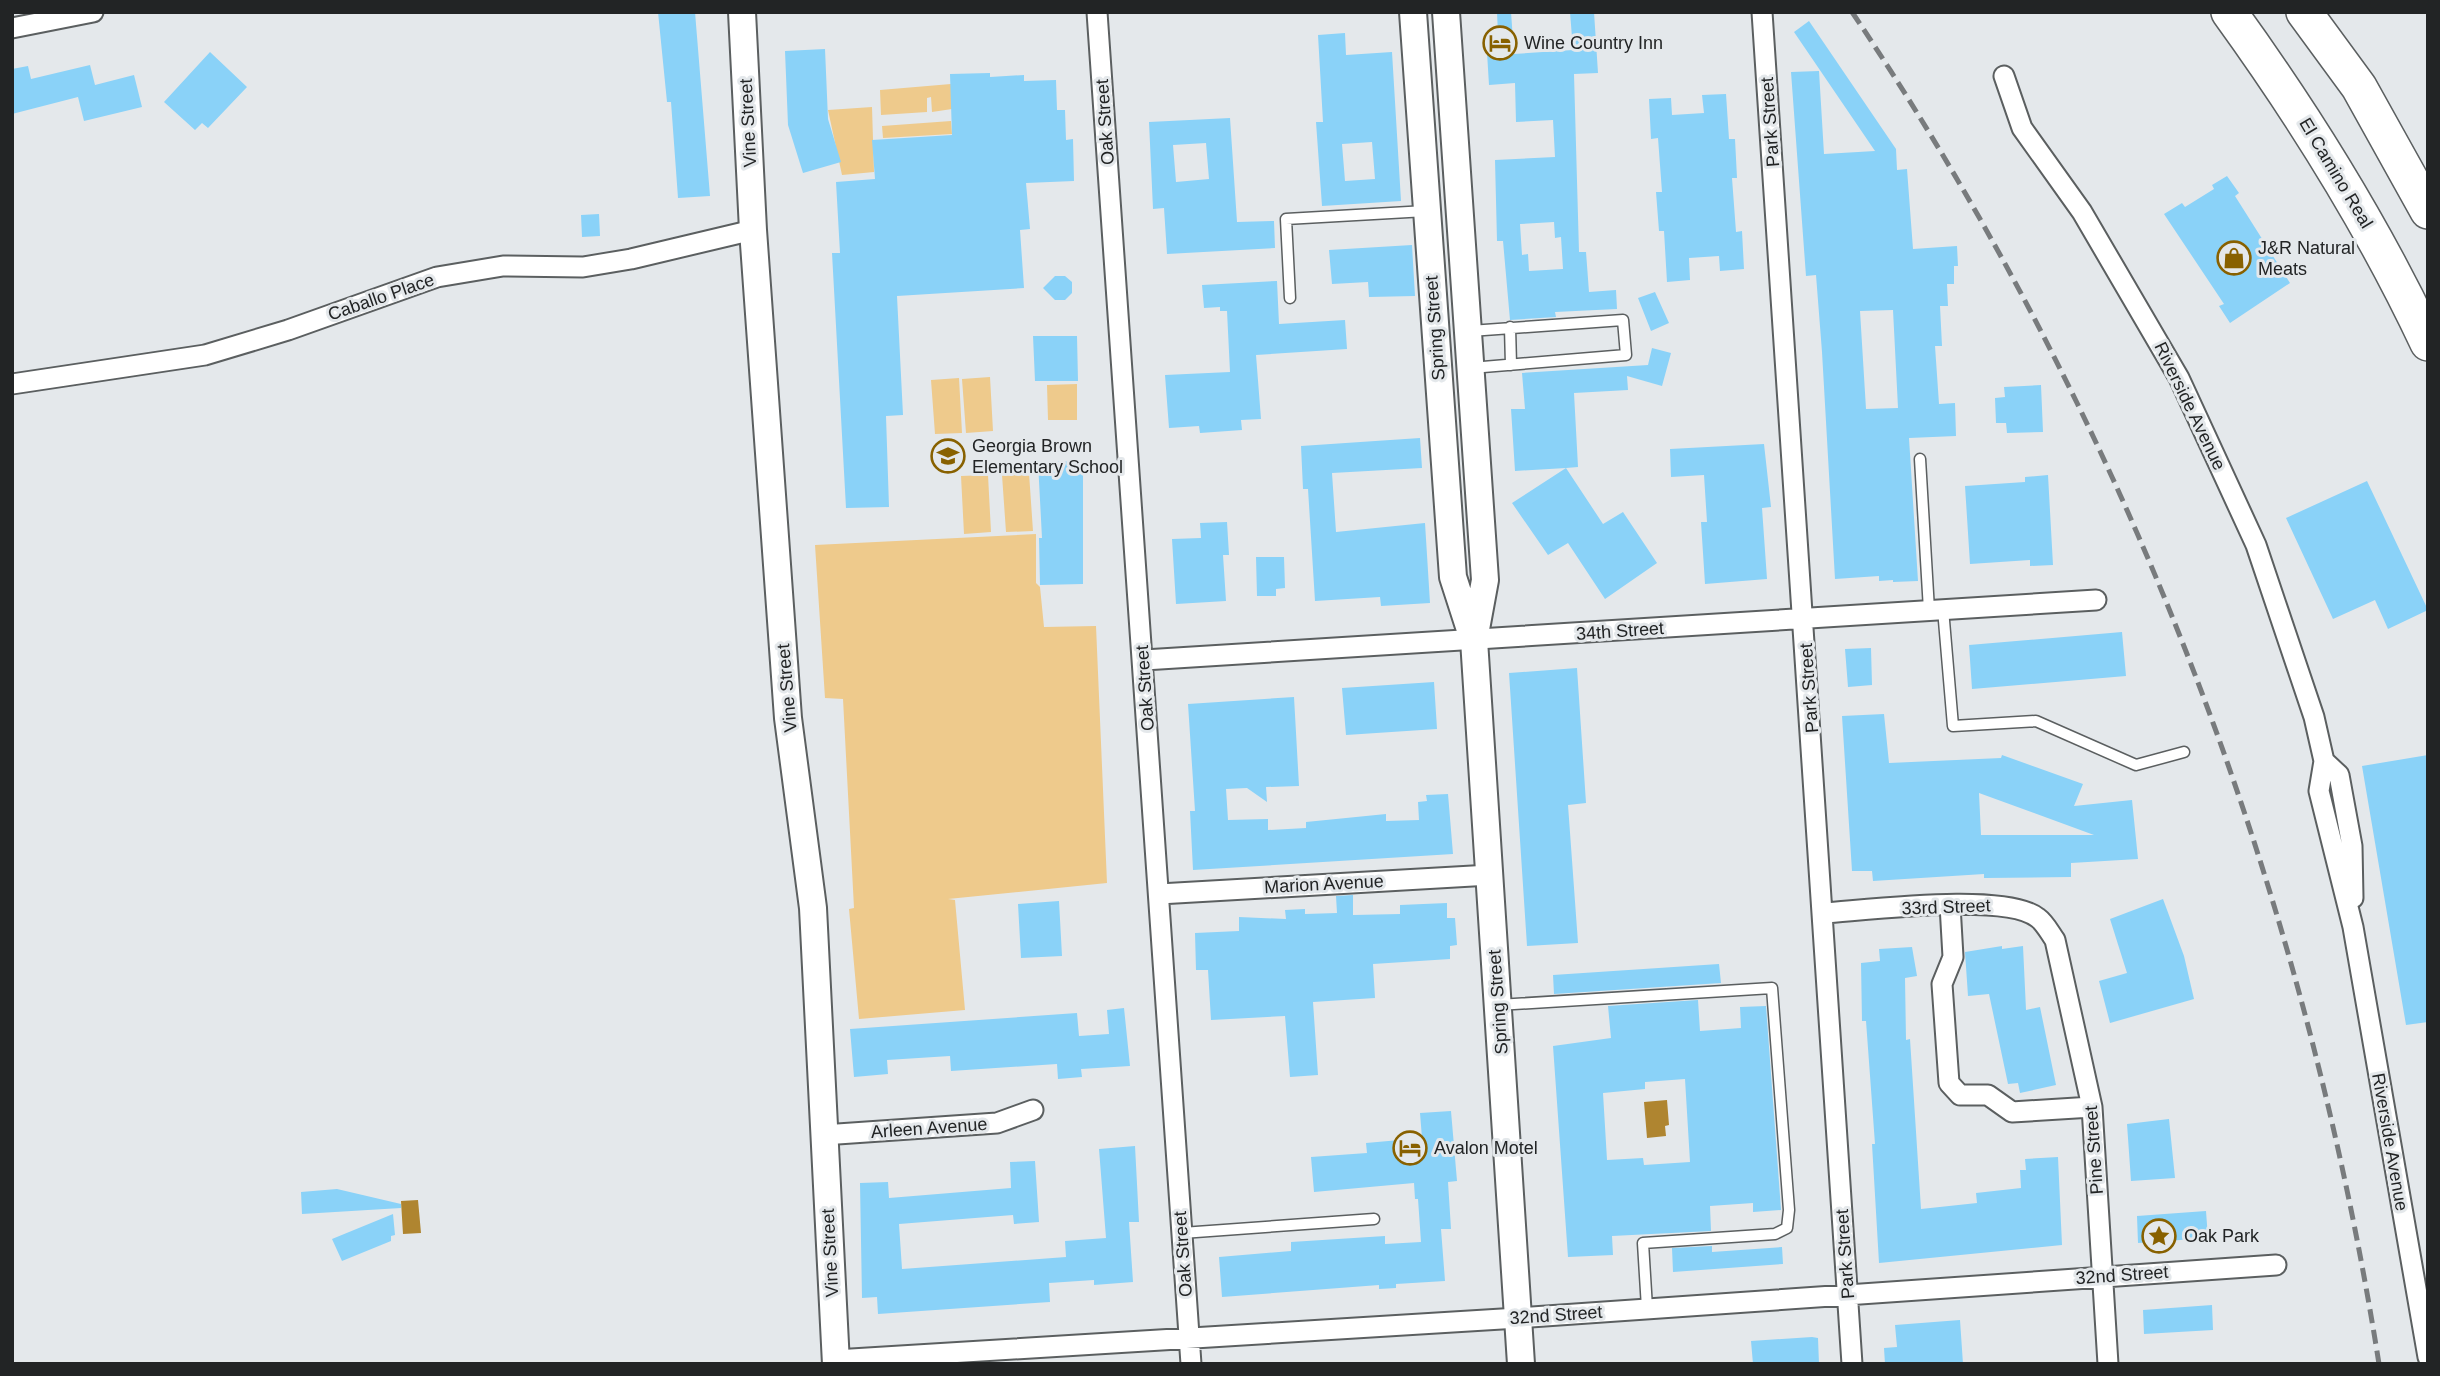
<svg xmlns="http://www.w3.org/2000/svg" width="2440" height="1376" font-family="Arial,sans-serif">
	<rect width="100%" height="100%" fill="#e4e8eb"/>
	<path fill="#eeca8c" d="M951,84l1,25 -20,3 -1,-15 -4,1v14l-46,3 -1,-25z
		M872,107l2,65 -32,3 -14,-65z
		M951,121l1,13 -69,4 -1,-12z
		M990,377l3,54 -27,2 -4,-54z
		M959,378l3,55 -27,1 -4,-54z
		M1077,384v36h-29l-1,-35z
		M1029,473l4,58 -27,1 -4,-57z
		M988,475l3,57 -27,2 -3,-58z
		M1036,534v49l4,4 4,40 52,-1 11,257 -159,16 7,1 10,110 -106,9 -10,-110 5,-1 -11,-209 -18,-1 -10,-153z"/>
	<path fill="#af8530" d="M1667,1100l2,25 -4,1 1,10 -19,2 -3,-36z
		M418,1200l3,33 -18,1 -2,-33z"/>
	<path fill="#8ad2f8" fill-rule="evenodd" d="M658,12h37l15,184 -32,2 -7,-96h-4z
		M1497,12h14l3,42 59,-4 -3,-38h24l4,61 -24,1 5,178h7l3,40 27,-2 1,19 -62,3 1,5 -46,3 -7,-79h-6l-2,-81 60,-3 -2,-37 -37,2 -1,-39 -26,2 -3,-49 12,-1zM1554,222l1,16 6,-1 2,32 -34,2 -1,-17 -6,1 -2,-31z
		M1809,21l87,128 1,21 10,-1 6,80 44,-3 1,20h-4v18h-7l1,22h-8l2,40h-7l4,58 16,-1 1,33 -47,2 9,143 -25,1v-2l-14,1v-5l-44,3 -13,-227 -6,-77 -10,1 -15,-204 28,-1 5,83 51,-3 -81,-119zM1893,310l5,98 -32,1 -6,-98z
		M1345,33l1,22 46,-3 9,149 -79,5 -6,-84h7l-5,-87zM1372,142l3,37 -30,2 -3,-37z
		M825,49l3,70 13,43 -38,11 -15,-48 -3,-74z
		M210,52l37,35 -39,41 -6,-5 -7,7 -31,-28z
		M90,65l5,20 39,-10 8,32 -58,14 -6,-24 -66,17v-45l16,-3 3,13z
		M990,73v4l34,-2v6l32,-1 1,30h8l1,30 7,-1 1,42 -48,2 4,46 -10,1 4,58 -127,8 6,119 -17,1 3,91 -43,1 -14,-255h8l-4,-71 39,-3 -3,-39 80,-5 -2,-61z
		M1726,94l3,45h6l2,39h-5l4,54 6,-1 2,38 -24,2 -1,-15 -30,2 1,22 -23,2 -3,-51h-5l-3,-39h6l-4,-54 -7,1 -2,-40 22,-1 1,17 32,-2 -2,-18z
		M1230,118l7,104 37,-1 1,27 -108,6 -3,-46 -11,1 -4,-87zM1206,143l3,36 -33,3 -3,-37z
		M2227,176l12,17 -4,3 55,87 -60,40 -11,-17 5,-2 -60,-90 18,-11 3,4 29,-18 -2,-4z
		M599,214l1,22 -18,1 -1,-22z
		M1412,245l3,51 -46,1 -1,-15 -36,2 -3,-34z
		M1055,276h10l7,6v11l-7,7h-10l-12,-12z
		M1277,281l2,43 66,-4 2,29 -91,6 5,64 -20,1 1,10 -42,3 -1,-7 -30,2 -4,-53 65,-3 -3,-61h-7v-4l-16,1 -2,-23z
		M1655,292l14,31 -18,8 -13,-33z
		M1033,336h44l1,45h-43z
		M1652,348l19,5 -9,33 -35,-10 1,14 -54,3 4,74 -12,1 37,56 20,-12 34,51 -52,36 -37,-56 -20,12 -36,-52 54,-35 -51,3 -4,-62h14l-3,-36 126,-8z
		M2041,385l2,47 -36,1 -1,-10h-10l-1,-25 10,-1 -1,-10z
		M1420,438l2,30 -90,5 4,59 89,-9 5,80 -49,3 -1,-9 -65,4 -7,-112h-5l-2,-43z
		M1764,444l7,63 -9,1 5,71 -62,5 -4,-62h6l-3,-47 -33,2 -1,-28z
		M1083,461v123l-43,1 -1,-47h3l-4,-76z
		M2048,475l5,90 -23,1v-6l-60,4 -5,-78 60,-4v-5z
		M2367,481l61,129 -40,19 -13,-29 -42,19 -47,-101z
		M1227,522l2,33h-6l3,46 -50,3 -4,-65 29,-1 -1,-15z
		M1256,557h28l1,31 -9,1v7h-19z
		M2122,632l4,44 -154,13 -3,-44z
		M1871,648l1,37 -24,2 -3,-38z
		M1577,668l9,135 -18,2 10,138 -51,3 -18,-273z
		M1434,682l3,47 -91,6 -4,-47z
		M1294,697l5,89 -33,1 1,15 -20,-14 -21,1 2,31 40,-1v11l38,-2v-6l80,-8v7l33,-1 -1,-18 9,-1 -1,-6 22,-1 5,60 -260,16 -3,-59h5l-7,-107z
		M1884,714l5,49 112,-5 1,-3 81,29 -9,22 58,-6 6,59 -67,4v14l-87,1v-4l-111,7 -1,-10h-20l-10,-155zM1979,793l115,42h-113z
		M2428,755v267l-22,3 -44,-259z
		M1353,895v20l47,-1v-9l47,-2v15h8l2,27 -7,1v13l-77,5 2,34 -62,4 5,73 -28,2 -5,-61 -74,4 -3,-50h-12l-1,-37 44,-2v-14l47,2 -1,-9 20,-1v5l32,-1 -1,-17z
		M2163,899l21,57 10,43 -84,24 -11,-42 28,-8 -17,-54z
		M1059,901l3,55 -41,2 -3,-54z
		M2002,946v3l21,-3 3,64 14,-3 16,78 -36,8 -2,-10 -10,1 -19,-90 -21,2 -3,-44z
		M1912,947l5,29 -12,2 1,62 4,-1 11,170 56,-6 -1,-10 45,-5 -1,-18h6l-1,-11 33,-2 4,88 -183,18 -7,-119h3l-9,-123h-4l-1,-58 19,-2 -1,-12z
		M1719,964l2,19 -167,11 -1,-19z
		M1698,1000l2,31 41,-3 -1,-21 26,-1 15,204 -28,2v-9l-43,3 1,25 -99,5 1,19 -45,2 -15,-211 58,-8 -3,-32zM1685,1079l5,83 -46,3 -1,-7 -36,2 -4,-67 42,-4v-7z
		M1124,1008l6,58 -49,3 1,8 -24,2 -1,-15 -106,7 -1,-15 -63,4 1,14 -34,3 -4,-48 227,-16 2,23 30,-2 -2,-24z
		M1451,1111l6,70 -9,1 3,47h-10l4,52 -49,3v4l-17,1v-4l-157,12 -3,-40 72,-6v-9l94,-6v8l36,-2 -3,-43h-3l-1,-16 -100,9 -3,-35 56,-4 -1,-10 56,-5 -2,-25z
		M2169,1119l6,59 -44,3 -4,-57z
		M1135,1146l4,76h-10l4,60 -39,3v-5l-45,3 1,19 -172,12 -1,-17 -15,1 -2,-115 28,-1 1,16 122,-10 -1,-26 25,-1 4,61 -25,2 -1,-9 -114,9 3,45 164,-12 -1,-16 41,-3 -7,-89z
		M337,1189l64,15v4l-99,6 -1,-22z
		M2206,1211l2,27 -70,5 -1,-27z
		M393,1214l2,21 -4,1v5l-49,20 -10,-22z
		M1712,1246v6l70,-5 1,17 -110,8 -1,-24z
		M2212,1305l1,25 -69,4 -1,-24z
		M1960,1320l3,44h-78l-1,-16 13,-1 -2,-22z
		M1812,1337l6,1 1,26h-66l-2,-23z"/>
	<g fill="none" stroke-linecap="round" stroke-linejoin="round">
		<defs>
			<path id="lane" d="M1290,298l-4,-79 140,-8
				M1510,327l1,38
				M1470,331l153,-11 3,35 -155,13
				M1920,459l9,151
				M1943,609l10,117 83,-5 100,44 48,-13
				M1498,1005l274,-17 17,222 -2,18 -12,6 -132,9 4,65
				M1182,1233l192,-14"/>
			<path id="street" d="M1097,12l94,1352
				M1762,12l90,1352
				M12,28l81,-16
				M2004,76l18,52 60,84 97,166 77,167 58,172 10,44 -5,30 34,136 75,430
				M12,384l193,-29 83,-25 149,-53 66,-11 80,1 48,-8 122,-29
				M1144,660l952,-60
				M2324,761l15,14 13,71 1,52
				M1159,894l331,-19
				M1950,905l3,52 -11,27 7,99 11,12h28l24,17 80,-5
				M1824,913c44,-3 183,-21 214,5 7,5 12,15 17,22l37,167 16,257
				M823,1135l174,-12 36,-13
				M835,1360l683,-42 758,-53"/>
			<path id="secondary" d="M742,12l11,218 35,488 25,190 23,456
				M1413,12l40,565 20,62
				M1446,12l39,568 -11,60 47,724"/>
			<path id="highway" d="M2229,12c76,105 144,214 199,331
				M2304,12l55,75 69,124"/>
		</defs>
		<use href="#lane" stroke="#5b5f60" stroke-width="13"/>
		<use href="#street" stroke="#5b5f60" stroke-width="23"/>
		<use href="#secondary" stroke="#5b5f60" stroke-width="30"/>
		<use href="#highway" stroke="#5b5f60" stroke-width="38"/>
		<use href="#lane" stroke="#fff" stroke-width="10"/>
		<use href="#street" stroke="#fff" stroke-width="19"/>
		<use href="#secondary" stroke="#fff" stroke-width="26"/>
		<use href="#highway" stroke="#fff" stroke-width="35"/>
		<path stroke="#787b7d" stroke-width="5" stroke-dasharray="14 7" stroke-linecap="butt" d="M1852,12c272,405 451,870 527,1352"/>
	</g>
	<defs>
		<symbol id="hotel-ring" viewBox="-11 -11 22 22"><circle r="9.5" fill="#e4e8eb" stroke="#886100" stroke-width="1.5"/><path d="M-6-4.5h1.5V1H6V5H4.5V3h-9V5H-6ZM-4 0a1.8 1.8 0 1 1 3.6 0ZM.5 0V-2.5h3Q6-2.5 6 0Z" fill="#886100"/></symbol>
		<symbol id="shop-ring" viewBox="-11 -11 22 22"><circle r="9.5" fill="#e4e8eb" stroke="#886100" stroke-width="1.5"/><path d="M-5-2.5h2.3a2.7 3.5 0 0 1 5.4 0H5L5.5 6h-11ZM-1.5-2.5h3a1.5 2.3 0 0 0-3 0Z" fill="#886100"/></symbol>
		<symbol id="school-ring" viewBox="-11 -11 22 22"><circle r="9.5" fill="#e4e8eb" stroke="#886100" stroke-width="1.5"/><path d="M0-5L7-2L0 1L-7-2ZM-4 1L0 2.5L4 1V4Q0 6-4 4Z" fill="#886100"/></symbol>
		<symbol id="sight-ring" viewBox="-11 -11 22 22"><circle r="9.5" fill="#e4e8eb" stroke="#886100" stroke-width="1.5"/><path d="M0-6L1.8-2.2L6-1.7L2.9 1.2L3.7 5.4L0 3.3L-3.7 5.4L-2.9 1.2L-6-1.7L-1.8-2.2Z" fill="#886100"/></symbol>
	</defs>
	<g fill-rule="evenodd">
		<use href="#hotel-ring" x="1481" y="24" width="38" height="38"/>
		<use href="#shop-ring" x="2215" y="239" width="38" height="38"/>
		<use href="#school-ring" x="929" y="437" width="38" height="38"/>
		<use href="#hotel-ring" x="1391" y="1129" width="38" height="38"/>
		<use href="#sight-ring" x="2140" y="1217" width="38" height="38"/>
	</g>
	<g text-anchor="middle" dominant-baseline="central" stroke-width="6" stroke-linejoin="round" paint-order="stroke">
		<g font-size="18" fill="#222425" stroke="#e4e8eb" text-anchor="start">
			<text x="1524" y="43">Wine Country Inn</text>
			<text x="2258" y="248">J&amp;R Natural<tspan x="2258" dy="21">Meats</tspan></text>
			<text x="972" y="446">Georgia Brown<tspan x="972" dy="21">Elementary School</tspan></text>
			<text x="1434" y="1148">Avalon Motel</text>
			<text x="2184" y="1236">Oak Park</text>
		</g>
		<g font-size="18" fill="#222425" stroke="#e4e8eb">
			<text transform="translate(1105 122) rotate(-94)">Oak Street</text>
			<text transform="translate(1770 122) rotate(-94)">Park Street</text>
			<text transform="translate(748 123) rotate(-93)">Vine Street</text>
			<text transform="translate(2336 173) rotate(59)">El Camino Real</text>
			<text transform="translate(381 297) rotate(-19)">Caballo Place</text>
			<text transform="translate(1435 328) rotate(-94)">Spring Street</text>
			<text transform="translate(2190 406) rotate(64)">Riverside Avenue</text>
			<text transform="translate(1620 631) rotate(-4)">34th Street</text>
			<text transform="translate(787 688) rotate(-95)">Vine Street</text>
			<text transform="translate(1145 688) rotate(-94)">Oak Street</text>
			<text transform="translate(1809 688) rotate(-94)">Park Street</text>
			<text transform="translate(1324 884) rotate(-3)">Marion Avenue</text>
			<text transform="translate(1946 907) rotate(-2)">33rd Street</text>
			<text transform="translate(1498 1002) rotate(-94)">Spring Street</text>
			<text transform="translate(929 1128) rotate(-4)">Arleen Avenue</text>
			<text transform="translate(2390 1142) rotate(80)">Riverside Avenue</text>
			<text transform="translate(2094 1150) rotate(-94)">Pine Street</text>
			<text transform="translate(830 1253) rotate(-93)">Vine Street</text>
			<text transform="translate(1183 1254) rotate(-94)">Oak Street</text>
			<text transform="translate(1845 1254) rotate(-94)">Park Street</text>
			<text transform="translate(2122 1275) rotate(-4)">32nd Street</text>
			<text transform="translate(1556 1315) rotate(-4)">32nd Street</text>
		</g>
	</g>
	<rect width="2440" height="1376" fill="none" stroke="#222425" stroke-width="28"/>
</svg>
